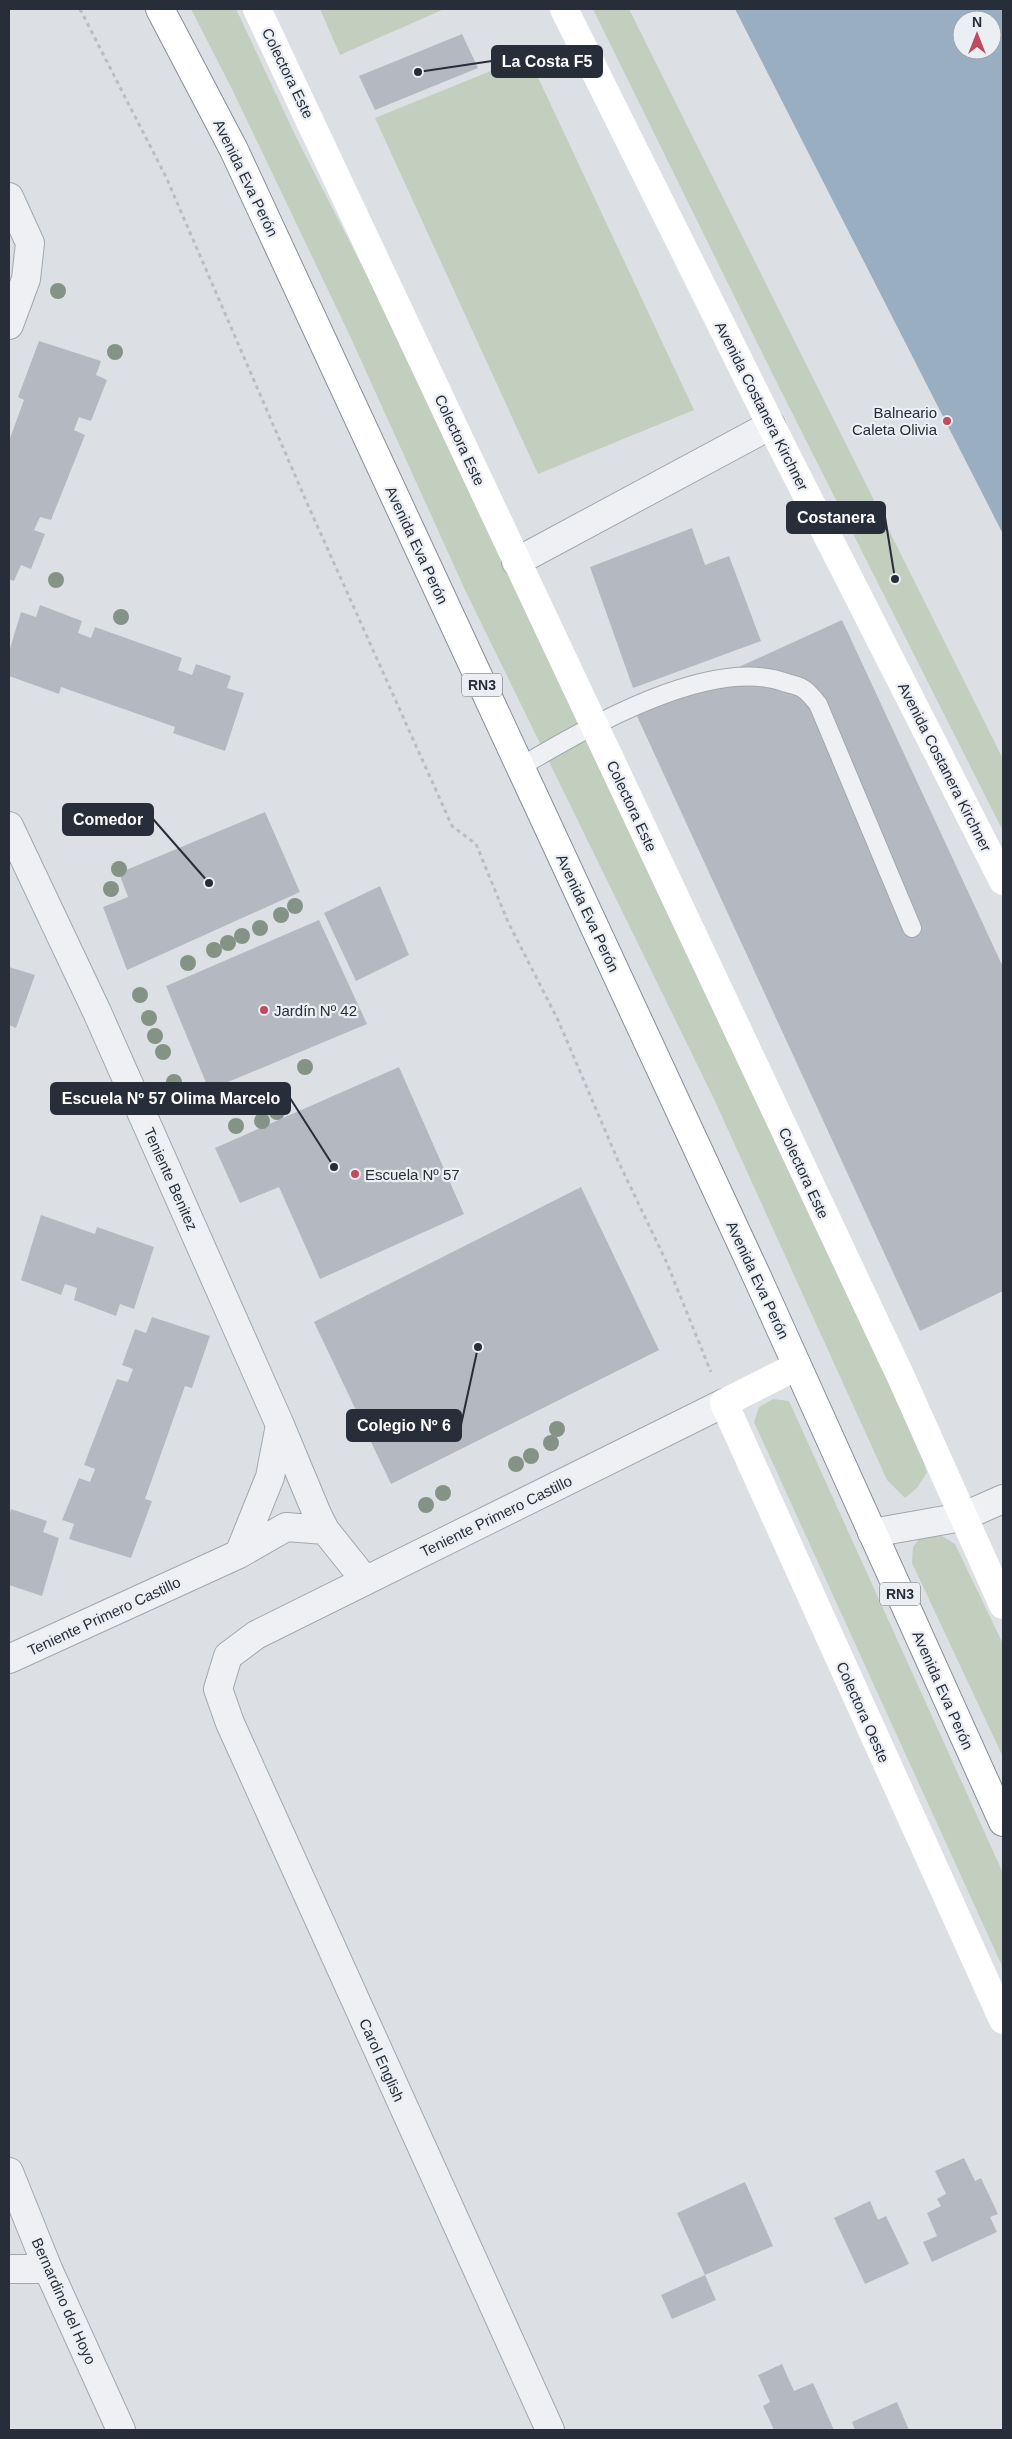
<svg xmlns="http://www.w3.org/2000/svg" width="1012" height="2439" font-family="Arial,sans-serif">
	<rect width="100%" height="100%" fill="#dce0e5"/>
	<path fill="#c2cebe" d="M191,9h45l61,130 83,162 538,1144 9,27 -10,16 -12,10 -18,-18 -173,-381 -249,-509 -115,-254 -118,-247z
		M320,9h124l-104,46z
		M593,9h36l374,750v72l-229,-454z
		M528,56l166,354 -156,64 -163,-356z
		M773,1399l16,2 214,472v95l-249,-546 5,-15z
		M935,1532l20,12 48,100v113l-91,-194 1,-16 9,-12z"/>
	<path fill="#9aaec2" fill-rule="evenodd" d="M735,9h268v525zM962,20h30v30h-30z"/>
	<path fill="#b4b9c1" d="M462,34l16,34 -103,42 -16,-34z
		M39,341l62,20 -5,14 11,5 -16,41 -12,-4 -5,13 11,5 -34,85 -11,-3 -6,13 11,4 -14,35 -10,-4 -7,16 -5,-2v-138l15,-41 -6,-3z
		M692,528l13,37 24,-9 32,85 -128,47 -43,-121z
		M40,605l42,16 -4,12 13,5 4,-11 87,31 -4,12 14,5 4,-11 35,12 -4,12 17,5 -19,58 -52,-18 2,-6 -114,-40 -2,7 -50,-18v-24l12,-40 15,5z
		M842,620l161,347v324l-83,40 -284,-617z
		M265,812l35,80 -173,78 -24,-63 25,-10 -9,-24z
		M380,886l29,69 -53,26 -32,-68z
		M319,920l48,104 -158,66 -43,-104z
		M9,967l26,8 -19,53 -7,-3z
		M399,1067l65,147 -144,65 -41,-92 -39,16 -25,-55z
		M581,1187l78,163 -268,134 -77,-162z
		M41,1215l54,19 2,-7 57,20 -20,62 -14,-5 -4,12 -42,-16 3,-12 -12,-4 -4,11 -40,-15z
		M152,1317l58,19 -18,52 -7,-2 -40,113 7,2 -21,57 -62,-19 5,-15 -12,-4 17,-42 11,4 5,-13 -11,-4 33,-86 11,3 5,-13 -11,-4 13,-36 11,4z
		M11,1509l36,12 -4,11 16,6 -17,58 -33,-11v-69z
		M964,2158l11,23 6,-3 17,36 -8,3 7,15 -65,30 -9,-20 14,-6 -10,-23 14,-7 -4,-7 9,-5 -11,-23z
		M745,2182l28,64 -68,29 -28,-62z
		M870,2201l8,19 8,-4 23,48 -44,20 -31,-66z
		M705,2275l11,25 -44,19 -11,-24z
		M782,2364l12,27 19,-8 21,47h-60l-11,-24 7,-4 -12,-27z
		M897,2402l12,28h-54l-3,-8z"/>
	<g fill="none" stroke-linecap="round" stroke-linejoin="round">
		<defs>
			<path id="lane" d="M520,767c65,-38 191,-113 267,-84 6,2 13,3 18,7 5,4 9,9 13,14l94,224"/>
			<path id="street" d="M9,197l21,46 -4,36 -17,46
				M516,562l255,-137
				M9,826l88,186 183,413 37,89 8,16 40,50
				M872,1533l90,-16 41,-18
				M239,1554l47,-27 39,3
				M9,1659l230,-105 31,-77 10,-52
				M9,2172l39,97 73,161
				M9,2269h39
				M550,2430l-320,-707 -12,-34 10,-33 28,-21 468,-232"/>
			<path id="highway" d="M160,9l74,141 524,1129 245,543"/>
		</defs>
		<use href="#lane" stroke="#a2a7ae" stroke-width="20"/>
		<use href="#street" stroke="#a2a7ae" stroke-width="30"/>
		<use href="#highway" stroke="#858e9a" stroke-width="30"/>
		<path stroke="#babec3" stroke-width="3" stroke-dasharray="4 4" stroke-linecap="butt" d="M80,9l86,168 141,326 145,323 24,18 32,78 50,98 61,143 47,98 45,111"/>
		<use href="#lane" stroke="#eef0f4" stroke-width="18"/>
		<use href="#street" stroke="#eef0f4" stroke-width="28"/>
		<path stroke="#fff" stroke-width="28" d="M257,9l644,1368 102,228
			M564,9l207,416 232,456
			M797,1366l-73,37 279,617"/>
		<use href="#highway" stroke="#fff" stroke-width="28"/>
	</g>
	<g fill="#849385">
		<circle cx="58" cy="291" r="8"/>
		<circle cx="115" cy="352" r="8"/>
		<circle cx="56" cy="580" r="8"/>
		<circle cx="121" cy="617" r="8"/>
		<circle cx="119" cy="869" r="8"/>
		<circle cx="111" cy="889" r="8"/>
		<circle cx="295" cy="906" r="8"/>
		<circle cx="281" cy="915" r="8"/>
		<circle cx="260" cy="928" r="8"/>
		<circle cx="242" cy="936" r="8"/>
		<circle cx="228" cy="943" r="8"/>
		<circle cx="214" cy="950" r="8"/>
		<circle cx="188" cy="963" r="8"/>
		<circle cx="140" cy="995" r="8"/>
		<circle cx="149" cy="1018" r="8"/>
		<circle cx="155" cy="1036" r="8"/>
		<circle cx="163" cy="1052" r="8"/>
		<circle cx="305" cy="1067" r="8"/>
		<circle cx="174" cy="1082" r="8"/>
		<circle cx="277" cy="1112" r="8"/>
		<circle cx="262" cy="1121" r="8"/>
		<circle cx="236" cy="1126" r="8"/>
		<circle cx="557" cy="1429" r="8"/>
		<circle cx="551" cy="1443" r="8"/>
		<circle cx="531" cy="1456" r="8"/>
		<circle cx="516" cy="1464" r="8"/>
		<circle cx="443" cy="1493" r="8"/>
		<circle cx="426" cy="1505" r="8"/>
	</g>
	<g fill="#c04b60" stroke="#ebeef3" stroke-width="2">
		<circle cx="947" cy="421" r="5"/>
		<circle cx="264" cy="1010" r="5"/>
		<circle cx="355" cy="1174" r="5"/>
	</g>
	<g text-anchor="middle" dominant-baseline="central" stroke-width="4.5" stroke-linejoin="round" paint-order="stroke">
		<g fill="#ebeef3" stroke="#626871" stroke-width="1">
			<rect x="462" y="673.5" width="40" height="23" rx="4"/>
			<rect x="880" y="1582.5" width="40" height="23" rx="4"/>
		</g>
		<g font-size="14" font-weight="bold" fill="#272e39">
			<text x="482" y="685">RN3</text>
			<text x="900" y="1594">RN3</text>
		</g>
		<g font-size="15" fill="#272e39" stroke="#ebeef3">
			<text transform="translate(288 73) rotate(64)">Colectora Este</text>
			<text transform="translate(246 178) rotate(64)">Avenida Eva Perón</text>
			<text transform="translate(762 406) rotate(63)">Avenida Costanera Kirchner</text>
			<text transform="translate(460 440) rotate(65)">Colectora Este</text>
			<text transform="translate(417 545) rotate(65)">Avenida Eva Perón</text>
			<text transform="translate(945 767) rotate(63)">Avenida Costanera Kirchner</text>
			<text transform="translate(632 806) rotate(65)">Colectora Este</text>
			<text transform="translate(588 913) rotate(65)">Avenida Eva Perón</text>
			<text transform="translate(804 1173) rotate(65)">Colectora Este</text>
			<text transform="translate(171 1179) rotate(66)">Teniente Benitez</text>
			<text transform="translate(758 1280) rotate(65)">Avenida Eva Perón</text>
			<text transform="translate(496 1516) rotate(-26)">Teniente Primero Castillo</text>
			<text transform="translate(104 1616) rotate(-25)">Teniente Primero Castillo</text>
			<text transform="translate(943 1690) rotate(66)">Avenida Eva Perón</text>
			<text transform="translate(863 1712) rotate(66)">Colectora Oeste</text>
			<text transform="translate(382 2060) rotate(66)">Carol English</text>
			<text transform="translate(64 2301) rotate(66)">Bernardino del Hoyo</text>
		</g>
		<g font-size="15" fill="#272e39" stroke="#ebeef3" text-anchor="start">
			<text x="937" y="412" text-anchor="end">Balneario<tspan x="937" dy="17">Caleta Olivia</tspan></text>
			<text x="274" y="1010">Jardín Nº 42</text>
			<text x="365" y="1174">Escuela Nº 57</text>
		</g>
	</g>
	<path fill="none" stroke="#272e39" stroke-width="2" d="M418 72L492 61M895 579L885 517M209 883L153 819M334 1167L290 1098M478 1347L461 1425"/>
	<g fill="#272e39" stroke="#ebeef3" stroke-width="2">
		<circle cx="418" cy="72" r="5"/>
		<circle cx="895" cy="579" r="5"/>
		<circle cx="209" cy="883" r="5"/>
		<circle cx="334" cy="1167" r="5"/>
		<circle cx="478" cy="1347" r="5"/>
	</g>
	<g fill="#272e39" stroke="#272e39" stroke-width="2">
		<rect x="492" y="46" width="110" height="31" rx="5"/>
		<rect x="787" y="502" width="98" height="31" rx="5"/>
		<rect x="63" y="804" width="90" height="31" rx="5"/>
		<rect x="51" y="1083" width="239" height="31" rx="5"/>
		<rect x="347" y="1410" width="114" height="31" rx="5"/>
	</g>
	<g font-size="16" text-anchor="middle" font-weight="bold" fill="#fff">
		<text x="547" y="67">La Costa F5</text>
		<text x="836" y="523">Costanera</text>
		<text x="108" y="825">Comedor</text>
		<text x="171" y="1104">Escuela Nº 57 Olima Marcelo</text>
		<text x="404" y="1431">Colegio Nº 6</text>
	</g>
	<rect width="1012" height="2439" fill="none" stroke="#272e39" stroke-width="20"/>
	<g transform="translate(977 35)"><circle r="24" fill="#ebeef3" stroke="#9da1a9"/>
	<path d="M0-4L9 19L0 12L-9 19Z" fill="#c04b60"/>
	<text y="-8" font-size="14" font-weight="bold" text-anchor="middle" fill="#272e39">N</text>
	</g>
</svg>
